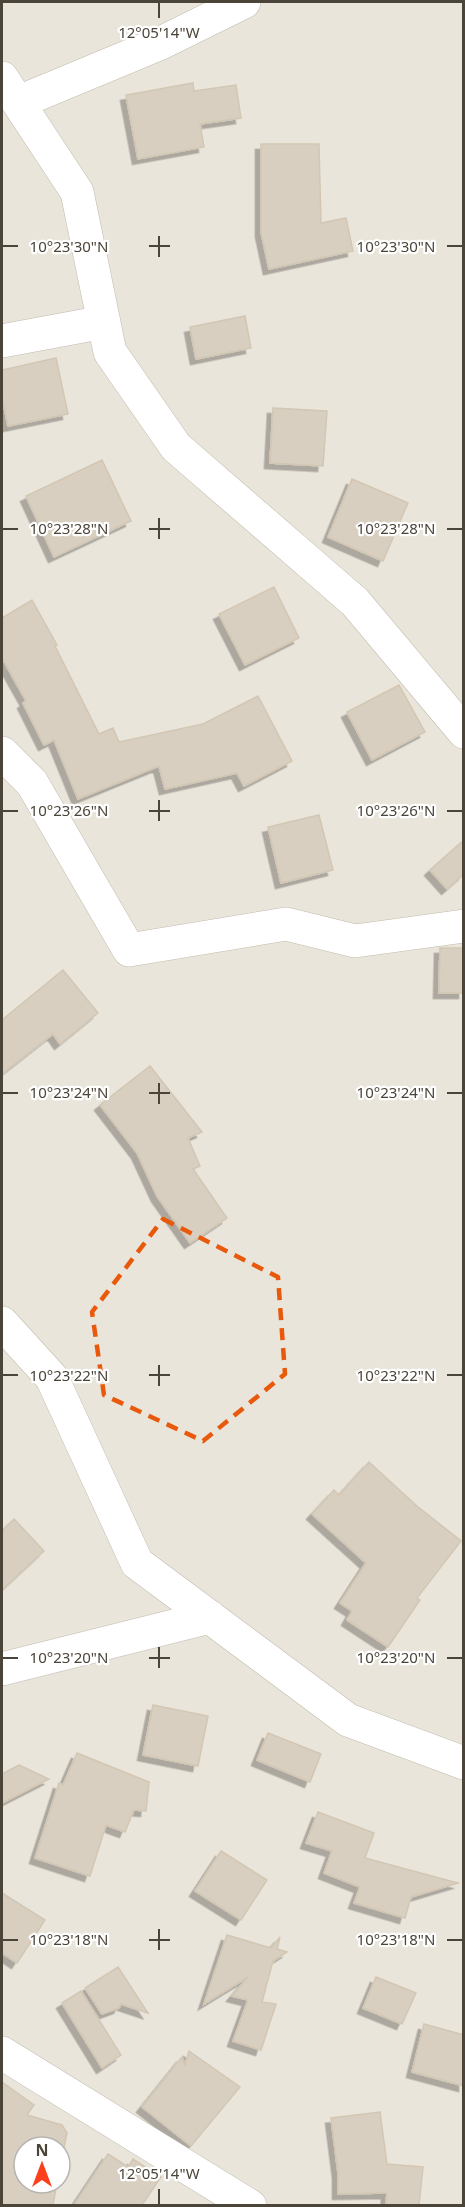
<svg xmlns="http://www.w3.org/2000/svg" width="465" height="2207" font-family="'Noto Sans',sans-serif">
	<defs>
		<filter id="shadow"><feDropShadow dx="-5.5" dy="5.5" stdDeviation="0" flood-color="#0004"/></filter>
	</defs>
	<rect width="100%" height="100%" fill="#f6f3ec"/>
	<path fill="#eae5da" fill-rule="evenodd" d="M2,2h461v2203l-461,1zM24,2147h36v36h-36z"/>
	<path fill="#d8cfc1" stroke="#d3c7b4" stroke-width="1.5" filter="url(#shadow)" d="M193,83l1,8 42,-6 5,33 -41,6 4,23 -66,12 -12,-64z
		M261,144h58l2,79 25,-5 7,33 -84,18 -8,-37z
		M245,316l6,32 -55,11 -6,-32z
		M56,358l12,56 -60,12 -6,-29v-27z
		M273,408l54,3 -4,55 -53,-3z
		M102,460l29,61 -77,36 -28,-61z
		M352,479l56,24 -25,58 -55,-24z
		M274,587l25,51 -54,27 -26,-51z
		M32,600l25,45 -2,1 44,88 14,-6 6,14 84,-18 55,-28 34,65 -48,25 -7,-13 -72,16 -6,-23 -81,33 -24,-59 -10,5 -21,-42 3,-2 -24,-43v-40z
		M399,685l26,47 -53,28 -25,-48z
		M319,815l14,55 -52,13 -13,-56z
		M464,840v34l-17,15 -17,-19z
		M440,948h24v45h-25z
		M63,970l35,43 -38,31 -7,-10 -51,40v-54z
		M150,1066l52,66 -14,6 12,28 -7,3 34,49 -37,25 -33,-47 -20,-43 -37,-48z
		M369,1462l48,44 44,35 -44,57 3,2 -32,47 -41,-27 5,-9 -12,-8 26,-40 -54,-49 22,-24 5,5z
		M14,1519l30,32 -42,39v-59z
		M153,1705l55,11 -10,50 -55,-11z
		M268,1733l53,21 -11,28 -53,-22z
		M77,1753l72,29 -3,29 -12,-1 -9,22 -19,-7 -16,51 -55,-18 24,-75 4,2z
		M19,1765l30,14 -47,24v-29z
		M318,1812l56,21 -9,25 93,25 -47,14 -6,21 -51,-15 6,-16 -36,-14 8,-22 -26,-8z
		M221,1851l46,29 -26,40 -46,-29z
		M2,1893l43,27 -28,43 -15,-10z
		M227,1935l44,13 9,-11 -3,12 10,3 -14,9 -11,41 14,2 -15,46 -28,-9 15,-41 -16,-4 16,-19 -44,27z
		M118,1967l30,46 -27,-9 -2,4 -17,6 -17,-26z
		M376,1977l40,16 -14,31 -39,-16z
		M81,1991l40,64 -19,13 -40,-65z
		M424,2024l40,11v51l-52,-14z
		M189,2051l51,36 -49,59 -49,-39 40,-50 3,8z
		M2,2082l32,23 -7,10 35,10 5,8 -7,35v-21h-36v36h33l-4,22h-51z
		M380,2112l7,52 36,3 -4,38h-33l1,-12 -49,1v-21l-7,-55z
		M108,2154l20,13 5,-8 28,18 -19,28h-68z"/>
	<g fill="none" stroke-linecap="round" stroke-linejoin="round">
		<defs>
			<path id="minor" d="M2,78l75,114 33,160 66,95 179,155 109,130
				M19,102l142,-59 83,-41
				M2,341l102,-19
				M2,753l30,30 97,167 157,-26 69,17 109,-15
				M2,1323l50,55 85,185 211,157 116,43
				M2,1669l208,-52
				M2,2053l248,153"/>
		</defs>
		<use href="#minor" stroke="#c2bbae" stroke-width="34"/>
		<use href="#minor" stroke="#fff" stroke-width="33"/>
	</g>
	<path fill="none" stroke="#e8590c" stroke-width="4.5" stroke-dasharray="12 8" stroke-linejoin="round" d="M163,1219l115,58 7,97 -82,67 -99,-46 -12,-83z"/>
	<path fill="none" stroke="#4b4439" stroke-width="2" d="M159,3v15M159,236v21M3,246h15M149,246h21M447,246h15M159,518v21M3,529h15M149,529h21M447,529h15M159,800v21M3,811h15M149,811h21M447,811h15M159,1083v21M3,1093h15M149,1093h21M447,1093h15M159,1365v21M3,1375h15M149,1375h21M447,1375h15M159,1647v21M3,1658h15M149,1658h21M447,1658h15M159,1929v21M3,1940h15M149,1940h21M447,1940h15M159,2189v15"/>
	<g font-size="15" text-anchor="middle" fill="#4b4439" stroke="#fff" stroke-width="4.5" stroke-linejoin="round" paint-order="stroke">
		<text x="159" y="38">12°05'14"W</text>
		<text x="69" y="252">10°23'30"N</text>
		<text x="396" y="252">10°23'30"N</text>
		<text x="69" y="534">10°23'28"N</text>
		<text x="396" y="534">10°23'28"N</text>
		<text x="69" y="816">10°23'26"N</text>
		<text x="396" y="816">10°23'26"N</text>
		<text x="69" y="1098">10°23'24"N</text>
		<text x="396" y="1098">10°23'24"N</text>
		<text x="69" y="1381">10°23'22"N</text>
		<text x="396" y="1381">10°23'22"N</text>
		<text x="69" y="1663">10°23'20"N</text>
		<text x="396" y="1663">10°23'20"N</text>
		<text x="69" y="1945">10°23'18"N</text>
		<text x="396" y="1945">10°23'18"N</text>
		<text x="159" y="2179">12°05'14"W</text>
	</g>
	<rect width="465" height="2207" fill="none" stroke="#4b4439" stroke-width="6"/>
	<g transform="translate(42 2165)"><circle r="28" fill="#ffffff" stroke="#b7b4b0" stroke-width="1.5"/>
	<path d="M0-4.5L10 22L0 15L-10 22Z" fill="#fc3f1d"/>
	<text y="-9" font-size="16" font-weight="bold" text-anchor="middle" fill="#4b4439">N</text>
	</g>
</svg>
